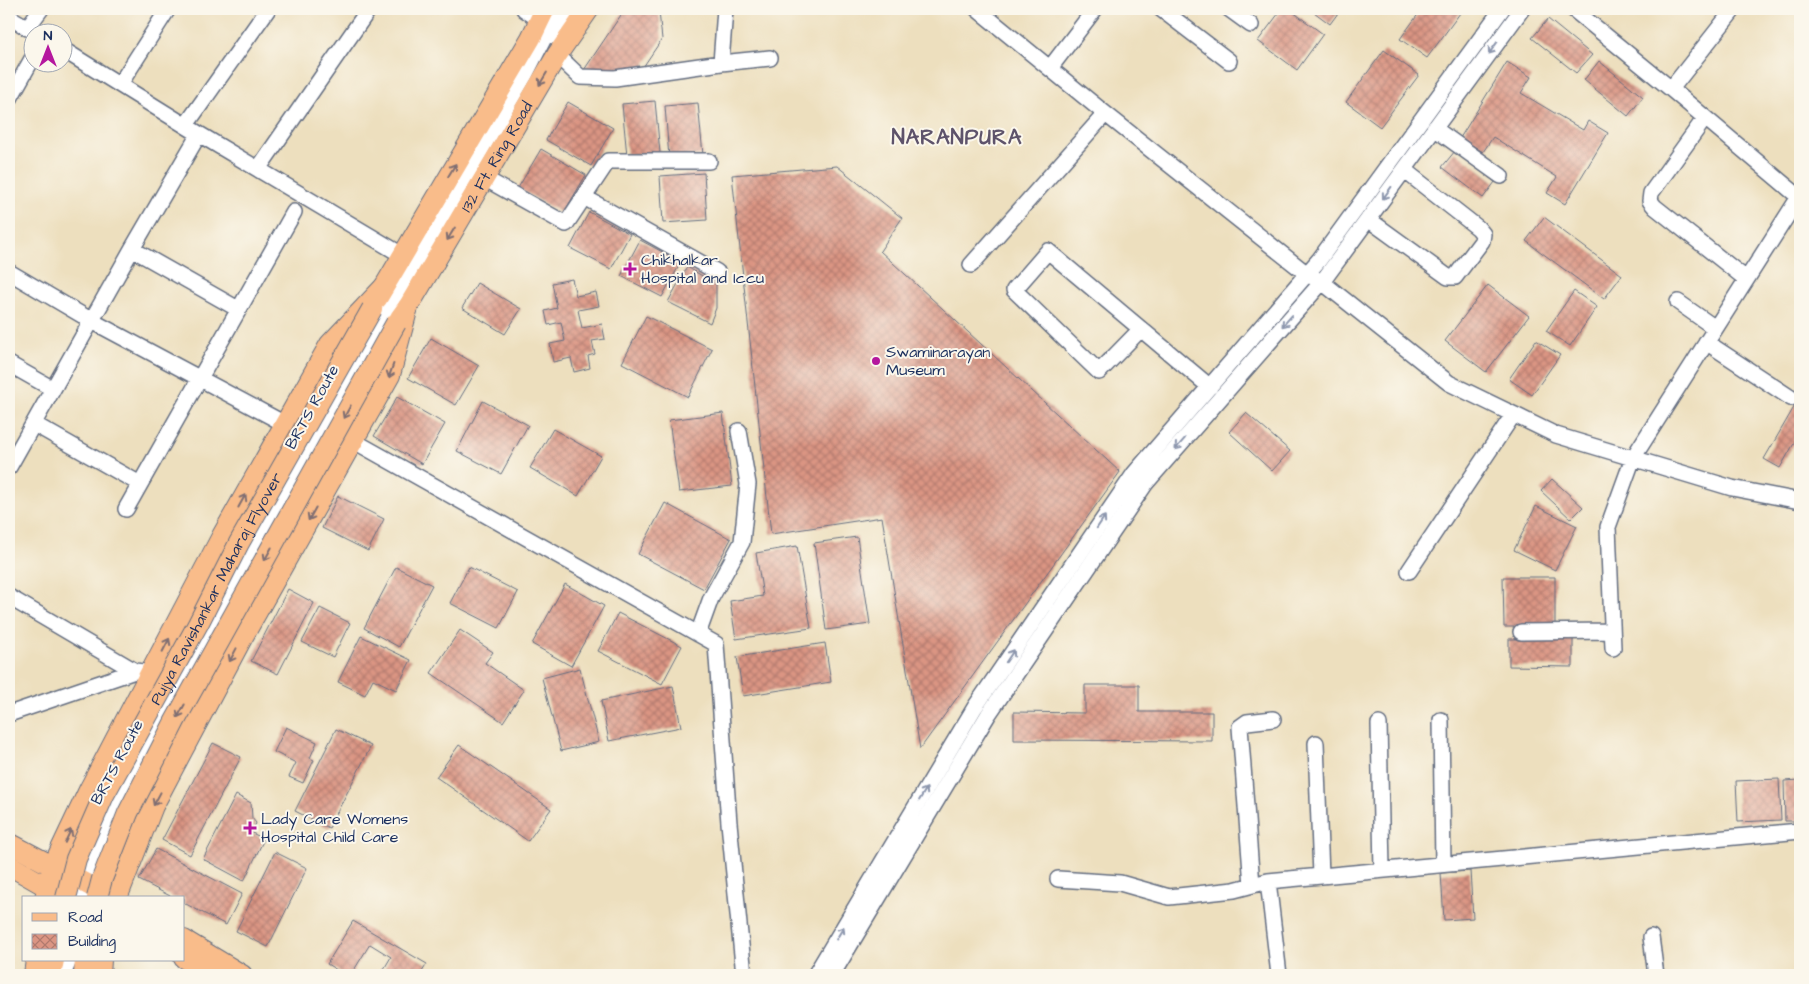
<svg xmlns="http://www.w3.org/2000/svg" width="1809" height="984" font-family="'Architects Daughter',sans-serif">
	<defs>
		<pattern id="building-cross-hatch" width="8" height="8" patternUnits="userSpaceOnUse" patternTransform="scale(1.25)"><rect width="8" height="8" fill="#db9583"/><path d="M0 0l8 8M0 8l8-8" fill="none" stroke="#b17a6e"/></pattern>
	</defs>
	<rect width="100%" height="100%" fill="#fbf7ec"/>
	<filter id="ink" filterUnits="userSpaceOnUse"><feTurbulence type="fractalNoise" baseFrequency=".02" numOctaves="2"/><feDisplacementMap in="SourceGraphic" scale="10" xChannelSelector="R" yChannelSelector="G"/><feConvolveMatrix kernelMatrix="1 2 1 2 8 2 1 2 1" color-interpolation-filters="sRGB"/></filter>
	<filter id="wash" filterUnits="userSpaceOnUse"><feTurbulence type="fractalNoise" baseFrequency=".0096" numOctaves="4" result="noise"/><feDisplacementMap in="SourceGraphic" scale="20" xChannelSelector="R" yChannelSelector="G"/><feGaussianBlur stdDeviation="1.12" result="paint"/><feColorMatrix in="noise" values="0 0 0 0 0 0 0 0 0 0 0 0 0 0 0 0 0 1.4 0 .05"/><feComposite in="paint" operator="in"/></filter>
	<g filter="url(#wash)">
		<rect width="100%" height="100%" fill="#eddfbe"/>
		<g id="blocks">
			<path fill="url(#building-cross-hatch)" d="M625,9h28l6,3 3,27 -23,34 -55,-3z
				M1282,9h7l34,25 -26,36 -39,-29z
				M1310,9h31l-11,15z
				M1422,9h41l-36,49 -27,-19z
				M1548,19l44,36 -16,18 -44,-35z
				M1384,50l35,25 -39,52 -34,-25z
				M1599,61l44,36 -15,19 -44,-36z
				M1507,62l24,15 -10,16 62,37 5,-9 20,12 -43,71 -18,-11 10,-16 -64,-40 -10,15 -23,-14z
				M655,101l5,52 -33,3 -5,-52z
				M568,102l45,26 -22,38 -45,-26z
				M698,103l5,52 -34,3 -4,-52z
				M541,149l45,26 -23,39 -45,-26z
				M1455,151l40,31 -12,16 -41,-31z
				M837,166l65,52 -22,33 240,221 -200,277 -38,-232 -111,17 -39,-359z
				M704,173l3,47 -44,3 -3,-47z
				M589,212l41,22 -19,35 -41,-21z
				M1544,217l78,58 -18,24 -78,-58z
				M640,240l41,22 -19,35 -41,-21z
				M687,267l29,17v24l-6,15 -42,-21z
				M572,279l4,17 20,-4 3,14 -21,4 4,18 20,-4 3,15 -13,2 3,13 -7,2 2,12 -16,4 -3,-14 -18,4 -3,-18 15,-3 -4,-19 -13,3 -3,-14 12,-3 -5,-25z
				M477,283l44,26 -16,25 -43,-26z
				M1488,285l41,31 -43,56 -41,-31z
				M1574,291l23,16 -27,39 -24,-15z
				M646,316l66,33 -24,48 -66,-34z
				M431,338l48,28 -23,39 -48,-27z
				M1536,340l24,15 -28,40 -23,-16z
				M397,397l48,27 -23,40 -48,-28z
				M1800,397v36l-20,35 -16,-9z
				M483,401l45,24 -27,49 -44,-23z
				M723,413l9,73 -53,6 -10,-72z
				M1246,413l44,38 -18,20 -43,-39z
				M553,429l48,27 -23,40 -48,-28z
				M1552,479l31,28 -12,12 -30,-28z
				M338,496l46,23 -16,32 -46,-23z
				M665,503l66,36 -27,50 -66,-35z
				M1536,506l41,20 -22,44 -41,-20z
				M857,537l13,87 -44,6 -12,-87z
				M797,546l14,82 -75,11 -6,-38 33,-5 -7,-43z
				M396,567l36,18 -33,62 -35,-19z
				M469,567l49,25 -19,36 -49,-25z
				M1503,577h52v50h-51z
				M565,584l39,22 -33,60 -39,-22z
				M288,589l26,14 -36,71 -27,-13z
				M320,608l30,15 -17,34 -31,-15z
				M618,613l64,33 -20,38 -64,-33z
				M460,630l33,22 -8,11 39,27 -21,32 -72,-49z
				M361,636l50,24 -15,30 -23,-11 -8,16 -27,-13z
				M1509,639h64v28l-64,-1z
				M825,643l6,39 -88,14 -6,-39z
				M580,668l19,74 -38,9 -19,-73z
				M1085,685h54v27h73v29l-198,-1v-28l71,1z
				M673,686l8,41 -72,14 -8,-40z
				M286,727l31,15 -7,16 4,2 -11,23 -14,-6 7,-14 -22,-11z
				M336,729l35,17 -42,82 -34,-17z
				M213,743l28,14 -51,98 -28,-15z
				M459,745l92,64 -23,32 -92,-64z
				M1779,779l2,41 -43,2 -2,-41z
				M1800,780v41h-15l-1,-40z
				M236,795l15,8 1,15 4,5 -4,10 12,6 -20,42 -41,-22z
				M156,849l86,45 -16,31 -42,-22v-5h-10l-35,-18z
				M275,852l32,16 -39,79 -32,-16z
				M1470,871l3,47 -29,2 -3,-47z
				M353,921l74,43 -7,11h-36l-3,-1 10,-17 -21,-13 -19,31h-6l-18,-11z"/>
		</g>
	</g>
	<g filter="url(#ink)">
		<use href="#blocks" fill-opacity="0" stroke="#646d80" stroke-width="1"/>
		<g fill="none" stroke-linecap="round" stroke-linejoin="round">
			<defs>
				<path id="minor" d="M524,9l16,11
					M977,9l125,102 205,163 15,8 127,101 107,52 176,53 68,13
					M1161,9l68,52
					M1229,9l22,16
					M1573,9l98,80 63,-80
					M9,17l26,15
					M27,28l14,-19
					M554,36l19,-27
					M62,49l137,85 203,121
					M557,55l23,22 35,1 106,-15 49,-5
					M721,63l4,-54
					M1050,68l45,-59
					M120,84l48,-75
					M9,100l23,-41
					M1705,118l-54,75 -1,8 5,6 91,72
					M186,125l82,-116
					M1434,128l67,48
					M258,169l111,-160
					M484,178l82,46 42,-63h101
					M584,197l133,75
					M1368,219l80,58h7l27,-36 1,-7 -5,-6 -74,-58
					M132,249l106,60
					M971,265l134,-151
					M9,272l83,49 193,103
					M1678,302l37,26
					M1141,329l-42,43 -85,-82 34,-39 162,136
					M1706,342l85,56
					M9,364l44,25
					M34,424l106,60
					M354,441l362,203 13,179 15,152
					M9,467l123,-218 67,-115
					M126,509l168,-297
					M1409,571l104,-156
					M9,597l126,74 17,2
					M1521,632l91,-1
					M698,634l13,-36 31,-56 6,-58 -9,-53
					M1613,648l-5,-121 25,-69 166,-261 -128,-108
					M9,714l126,-43
					M1441,720l2,144
					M1379,724l3,146
					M1316,743l5,133
					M1058,879l62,4 49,14 65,-7 34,-9
					M1252,885l-12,-158 7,-5 26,-3
					M80,898l3,-15 27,-73 236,-430 179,-305 34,-66
					M1651,937l5,38
					M63,975l6,-15
					M815,975l160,-268 159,-233 185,-214 183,-251
					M832,975l156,-260 158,-232 176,-201 200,-273
					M1279,975l-11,-94 532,-50"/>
				<g id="major">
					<path d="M377,299l154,-261 14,-29"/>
					<path id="s1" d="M400,318l8,-11 149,-252 32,-46"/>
					<path d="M9,843l104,55"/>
					<path d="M9,865l49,28"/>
					<path d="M45,898l8,-32 36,-76 133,-254 108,-192 53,-56"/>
					<path d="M117,898l36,-92 88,-166 149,-265 18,-68"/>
					<path d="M184,940l58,35"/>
					<path d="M184,958l29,17"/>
					<path d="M34,975l2,-15"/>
					<path d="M51,975l3,-15"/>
					<path d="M84,975l1,-15"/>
					<path d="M100,975l1,-15"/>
				</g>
			</defs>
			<use href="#minor" stroke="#646d80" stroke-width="18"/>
			<use href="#major" stroke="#646d80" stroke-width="22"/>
			<use href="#minor" stroke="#fff" stroke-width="15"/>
			<use href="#major" stroke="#f9bc8a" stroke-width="20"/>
			<defs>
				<g id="major-bridge">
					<path id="s2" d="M66,898l10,-39 28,-64 94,-171 41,-81 133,-234"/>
					<path d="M97,898l5,-19 26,-66 47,-92 221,-398"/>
				</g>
			</defs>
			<use href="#major-bridge" stroke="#646d80" stroke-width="22" stroke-linecap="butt"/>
			<use href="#major-bridge" stroke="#f9bc8a" stroke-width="20"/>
		</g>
		<defs><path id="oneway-shaft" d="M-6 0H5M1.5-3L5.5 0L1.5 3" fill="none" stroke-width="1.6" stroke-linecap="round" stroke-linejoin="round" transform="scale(1.25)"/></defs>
		<g stroke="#8d97ae">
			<use href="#oneway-shaft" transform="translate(1493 48) rotate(126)"/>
			<use href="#oneway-shaft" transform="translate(1387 193) rotate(126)"/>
			<use href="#oneway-shaft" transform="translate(1287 321) rotate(131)"/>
			<use href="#oneway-shaft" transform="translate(1180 444) rotate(131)"/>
			<use href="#oneway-shaft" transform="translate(1101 522) rotate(-56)"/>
			<use href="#oneway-shaft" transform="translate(1010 656) rotate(-56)"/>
			<use href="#oneway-shaft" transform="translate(923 794) rotate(-59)"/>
			<use href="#oneway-shaft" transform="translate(840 933) rotate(-59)"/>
		</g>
		<g stroke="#7f6e72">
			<use href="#oneway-shaft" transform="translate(543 79) rotate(121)"/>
			<use href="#oneway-shaft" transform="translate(452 170) rotate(-59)"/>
			<use href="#oneway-shaft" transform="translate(451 234) rotate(121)"/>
			<use href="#oneway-shaft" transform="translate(391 371) rotate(109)"/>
			<use href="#oneway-shaft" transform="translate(347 412) rotate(119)"/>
			<use href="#oneway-shaft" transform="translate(242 501) rotate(-61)"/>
			<use href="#oneway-shaft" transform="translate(312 514) rotate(119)"/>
			<use href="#oneway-shaft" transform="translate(268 554) rotate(119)"/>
			<use href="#oneway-shaft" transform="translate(166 645) rotate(-63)"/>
			<use href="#oneway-shaft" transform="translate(233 655) rotate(118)"/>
			<use href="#oneway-shaft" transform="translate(181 711) rotate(119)"/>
			<use href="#oneway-shaft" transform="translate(157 799) rotate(118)"/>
			<use href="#oneway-shaft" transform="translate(68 836) rotate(-65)"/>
		</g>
	</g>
	<g fill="#b5179e" stroke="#fbf7ec" stroke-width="2">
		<path d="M627.5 261.5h5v5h5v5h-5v5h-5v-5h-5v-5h5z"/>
		<circle cx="876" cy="361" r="5"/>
		<path d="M247.5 820.5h5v5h5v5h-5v5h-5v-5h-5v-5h5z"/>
	</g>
	<g text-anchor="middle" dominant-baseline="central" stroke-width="4" stroke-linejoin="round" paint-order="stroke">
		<g font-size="16" fill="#1b2f5e" stroke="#fbf7ec">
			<text stroke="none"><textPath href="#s1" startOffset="188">132 Ft. Ring Road</textPath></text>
			<text transform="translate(312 407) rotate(-61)">BRTS Route</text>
			<text stroke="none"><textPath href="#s2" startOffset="345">Pujya Ravishankar Maharaj Flyover</textPath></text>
			<text transform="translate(117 762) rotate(-62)">BRTS Route</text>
		</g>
		<g font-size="16" fill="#1b2f5e" stroke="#fbf7ec" text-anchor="start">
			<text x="641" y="260">Chikhalkar<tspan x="641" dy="18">Hospital and Iccu</tspan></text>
			<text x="886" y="352">Swaminarayan<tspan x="886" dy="18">Museum</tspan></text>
			<text x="261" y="819">Lady Care Womens<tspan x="261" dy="18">Hospital Child Care</tspan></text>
		</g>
		<g font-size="21" font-weight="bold" letter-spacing="1" fill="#5e536b" stroke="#fbf7ec">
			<text x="957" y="137">NARANPURA</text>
		</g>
	</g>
	<rect width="1809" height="984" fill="none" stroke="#fbf7ec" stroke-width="30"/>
	<rect x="22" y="896" width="162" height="65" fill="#fbf7ec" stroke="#a1a7b3"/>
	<rect x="32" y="913" width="25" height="8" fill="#f9bc8a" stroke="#a1a7b3"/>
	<text x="68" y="922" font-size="15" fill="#1b2f5e">Road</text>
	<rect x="32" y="934" width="25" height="15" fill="url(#building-cross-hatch)" stroke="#a1a7b3"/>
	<text x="68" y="946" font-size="15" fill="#1b2f5e">Building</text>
	<g transform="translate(48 48)"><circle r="24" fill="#fbf7ec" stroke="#a1a7b3"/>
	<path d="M0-4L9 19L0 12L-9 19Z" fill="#b5179e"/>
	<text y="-8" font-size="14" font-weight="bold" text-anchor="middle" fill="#1b2f5e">N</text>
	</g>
</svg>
